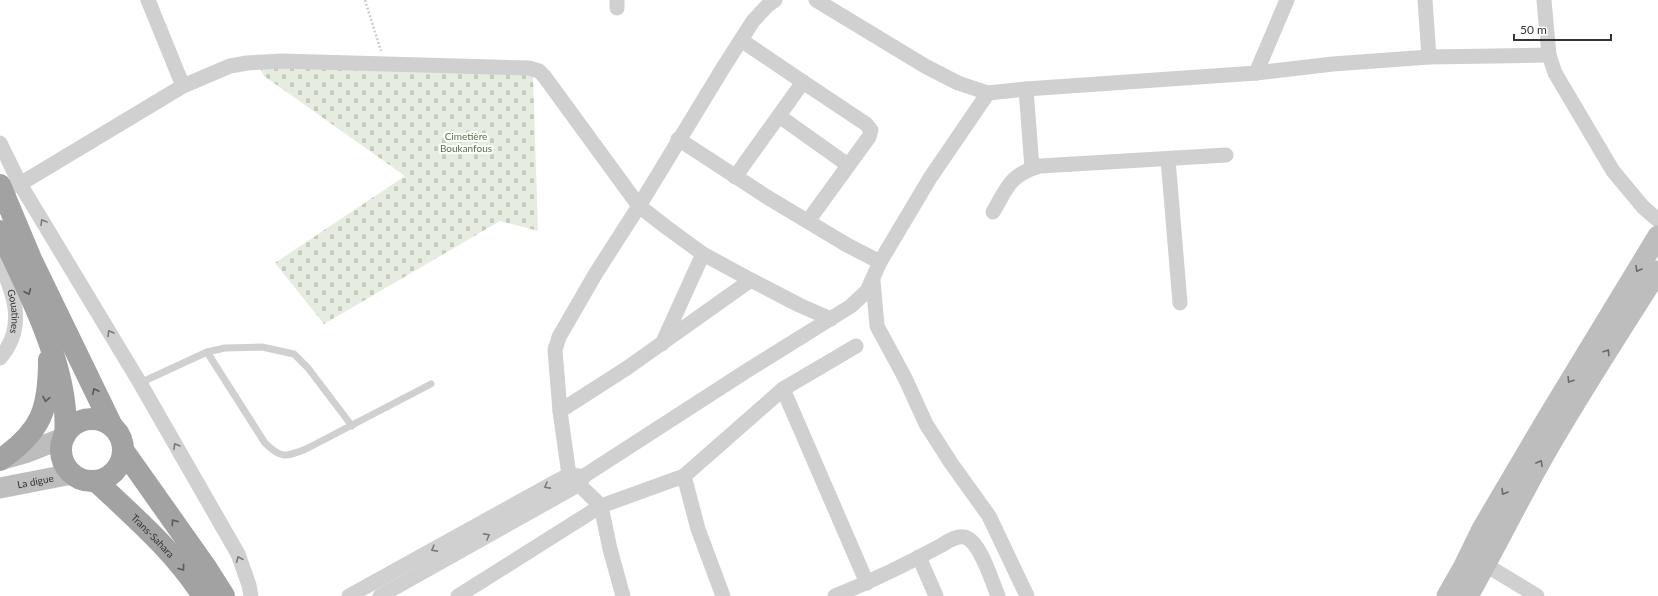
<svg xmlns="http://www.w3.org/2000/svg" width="1658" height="596" font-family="Lato,sans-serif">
	<defs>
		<pattern id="cemetery-stones" width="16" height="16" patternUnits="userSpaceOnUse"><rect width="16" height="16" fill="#e6ecdf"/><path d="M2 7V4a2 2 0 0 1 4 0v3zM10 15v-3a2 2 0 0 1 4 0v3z" fill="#c6cbc0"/></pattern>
	</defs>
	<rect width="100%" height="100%" fill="#fff"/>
	<path fill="url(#cemetery-stones)" d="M259,66l274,8 5,157 -38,-10 -176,103 -49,-61 130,-87 -141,-100z"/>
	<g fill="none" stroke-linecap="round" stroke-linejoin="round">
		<path stroke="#cdcdcd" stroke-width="2.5" stroke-dasharray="2 2" stroke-linecap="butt" d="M365,0l16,51"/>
		<path stroke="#d0d0d0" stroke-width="7" d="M207,352l58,91c16,16 21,14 41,6l125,-65
			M140,383l67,-31 18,-4 37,-1 32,7 14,14 44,58"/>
		<g stroke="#d0d0d0" stroke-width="15">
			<path d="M617,0v8"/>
			<path d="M816,0l109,66 33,17 30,10 38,-4 230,-16 77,-9 96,-7 120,-2"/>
			<path d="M1425,0l4,57"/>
			<path d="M1544,0l5,55 6,18 58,98 30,36 15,13"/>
			<path d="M741,40l62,42"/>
			<path d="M1256,73l31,-73"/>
			<path d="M183,86l47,-20 17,-3 35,-2 247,7 10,3 5,5 95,130 27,21 37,27 48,26"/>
			<path d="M1026,89l6,79"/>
			<path d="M779,116l69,49"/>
			<path d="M678,139l89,58 80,48 33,17"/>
			<path d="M0,143l20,41 120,199 98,171 11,31 2,11"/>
			<path d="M1168,159l12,144"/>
			<path d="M735,177l68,-95 63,42 5,6 -2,7 -61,84"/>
			<path d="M11,187l9,-3 163,-98 -35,-86"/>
			<path d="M993,212c15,-25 16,-37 47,-46l186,-11"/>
			<path id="s1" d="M0,263c15,32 26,65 0,95"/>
			<path d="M873,281l4,45 28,52 21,46 25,39 38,53 38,80"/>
			<path d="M662,344l41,-90"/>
			<path d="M783,389l84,194"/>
			<path d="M560,411l67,-43 124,-88 48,25 32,14"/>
			<path d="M684,476l14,53 25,67"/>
			<path d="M919,557l17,39"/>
			<path d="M1486,565l51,31"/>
			<path d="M349,596l208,-115 12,-6 10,1"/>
			<path d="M380,596l198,-111 6,-9 164,-106 103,-64 16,-15 13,-29 50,-84 58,-85"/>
			<path d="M458,596l143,-90 83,-30 99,-87 73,-43"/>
			<path d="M623,596l-13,-47 -9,-43 -32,-31 -9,-64 -5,-61 4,-13 37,-64 43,-67 84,-138 30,-47 14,-15 8,-6"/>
			<path d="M835,596c37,-15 72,-32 107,-51 6,-4 18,-11 25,-7 14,6 25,44 31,58"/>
		</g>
		<g stroke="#bdbdbd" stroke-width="21">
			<path d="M0,460l25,-7 38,-15"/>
			<path id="s2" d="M0,488l72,-14"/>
			<path d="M1447,596l16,-28 19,-39 66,-112 110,-181"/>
			<path d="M1468,596c26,-46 49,-93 75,-139 36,-63 76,-124 115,-186"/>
		</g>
		<g stroke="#a2a2a2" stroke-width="22">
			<path d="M0,185l31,74 81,167"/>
			<path d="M0,231c27,57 71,140 65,204"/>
			<circle cx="92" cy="450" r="31"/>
			<path d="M123,450l82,116 19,30"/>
			<path d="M0,460c42,-29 49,-51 49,-100"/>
			<path id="s3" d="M96,481c38,36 78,70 107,115"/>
		</g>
	</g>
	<defs><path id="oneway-chevron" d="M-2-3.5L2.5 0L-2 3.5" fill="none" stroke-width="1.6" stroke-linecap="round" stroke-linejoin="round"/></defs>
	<g stroke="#7a7a7a">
		<use href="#oneway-chevron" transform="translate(43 222) rotate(-121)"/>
		<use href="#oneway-chevron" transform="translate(110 333) rotate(-121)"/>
		<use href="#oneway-chevron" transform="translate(176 446) rotate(-120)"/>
		<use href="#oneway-chevron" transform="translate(547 486) rotate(151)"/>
		<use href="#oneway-chevron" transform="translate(487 536) rotate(-29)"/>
		<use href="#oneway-chevron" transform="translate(434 549) rotate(151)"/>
		<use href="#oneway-chevron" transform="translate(239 559) rotate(-113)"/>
	</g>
	<g stroke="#6a6a6a">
		<use href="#oneway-chevron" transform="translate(1638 269) rotate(121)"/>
		<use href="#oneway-chevron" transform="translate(1607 352) rotate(-57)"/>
		<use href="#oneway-chevron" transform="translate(1570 380) rotate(122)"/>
		<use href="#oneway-chevron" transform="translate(1540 463) rotate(-61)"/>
		<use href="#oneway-chevron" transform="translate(1504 492) rotate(121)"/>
	</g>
	<g stroke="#5a5a5a">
		<use href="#oneway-chevron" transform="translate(28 292) rotate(67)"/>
		<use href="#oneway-chevron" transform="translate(95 391) rotate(-116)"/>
		<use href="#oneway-chevron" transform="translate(46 399) rotate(101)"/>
		<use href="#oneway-chevron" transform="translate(174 522) rotate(-125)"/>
		<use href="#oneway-chevron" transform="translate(182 568) rotate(53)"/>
	</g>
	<g text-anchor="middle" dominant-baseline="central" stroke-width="4" stroke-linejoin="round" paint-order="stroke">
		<g font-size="10" fill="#56703f" stroke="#fff">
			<text x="466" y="136">Cimetière<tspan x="466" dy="12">Boukanfous</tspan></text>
		</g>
		<g font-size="10" fill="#333" stroke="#fff">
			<text stroke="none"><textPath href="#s1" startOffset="51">Gouatines</textPath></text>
			<text stroke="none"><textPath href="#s2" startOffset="36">La digue</textPath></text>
			<text stroke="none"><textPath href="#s3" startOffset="79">Trans-Sahara</textPath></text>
		</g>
	</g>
	<path d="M1514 34v6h97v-6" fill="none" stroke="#333333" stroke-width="2"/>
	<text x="1520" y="34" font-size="12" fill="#333333" stroke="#ffffff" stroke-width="3" paint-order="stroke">50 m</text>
</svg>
